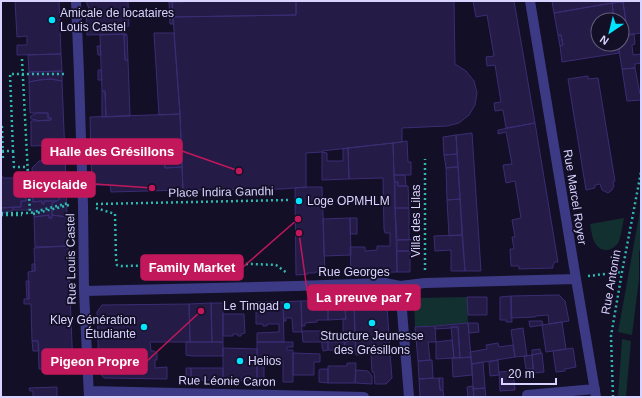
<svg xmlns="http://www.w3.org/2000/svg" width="642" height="398" font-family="Helvetica,sans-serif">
	<rect width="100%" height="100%" fill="#130f26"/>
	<path fill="#12302f" d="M641,205v38l-2,10v26l-7,56 -14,-3z
		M624,218c-2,8 -2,17 -6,25 -2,3 -6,6 -10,7 -15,1 -16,-16 -18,-26z
		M467,297l1,26 -53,4 -1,-29z
		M622,339l9,2 -5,56h-8z"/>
	<path fill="#241b47" stroke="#3b2d73" d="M15,1h44l2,53 -44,1v-10h10v-9l-10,1z
		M86,1h42l1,25h-5v8l-37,1 -1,-23h2l1,-3z
		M183,1h113v14l-123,2 -1,-15h11z
		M296,1h158l1,63 11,7 8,10 3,12 -2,12 -6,10 -10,8 -12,3 -45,2v14l-80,9v1l-16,1v34l-24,2 -99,1 -3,-76 -7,-97 123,-2z
		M473,1h41l21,122 -29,5 -3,-18 -8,1 -1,-8 7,-1 -6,-37 -8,1 -1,-9 8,-1 -7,-41 -11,2z
		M552,1h59l1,2 -58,10z
		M611,1h13v1l-12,1z
		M630,1h11v32l-13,2 -5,-33z
		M169,2h3l1,22h-3z
		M623,2l5,33h-6v-15h-8l-2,-17z
		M612,3l2,17h-16v24h20l1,9 -57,9 -2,-16 3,-1 -2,-10h-3l-4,-22z
		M154,33h20l6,81 -21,1z
		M127,34l-3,1 1,25h3l2,56 -24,1 -1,-26h-3l-2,-56z
		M634,34l1,10 -3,1 1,10 8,-1v9l-6,1v4l-13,1 -4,-25h4v-9z
		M124,35h3l1,25h-3z
		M558,35h3l2,10 -3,1z
		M97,46h3l1,9h-3z
		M61,54l1,17 -33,1 -1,-17z
		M635,68l5,26h1v6l-14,1 -5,-32z
		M98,70h3l1,10h-4z
		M62,71v10l-11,-2 -12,1 -10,2v-10z
		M588,76v3l10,-1 17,103 -2,1 1,4 -2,4 -4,3 -6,-3 -2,-6 -5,1v3l-9,2 -18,-111z
		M51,79l11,2 4,101 -7,10v8l-3,1h-12v3h-2v-3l-9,1v-4h-1v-2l1,-1 -1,-27 7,-7 13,-1v-15l-21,1v-25l20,-1v-2h-3v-5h-18l-1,-31 10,-2z
		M102,91h3l1,26h-4z
		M37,113h11v5h3v2l-14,1v-1l-6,-1 -1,-2 1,-1z
		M180,114l2,53 -17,1 -1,-10 -73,1 -1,-42z
		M535,123l23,139h-3l-2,3v3l-34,1v-3h-8l-1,-17h4l-2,-12h3l-3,-17 9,-2 -6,-37 -9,2 -3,-18 9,-1 -6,-32 -8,2v-4z
		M472,133l9,138h-16l-9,-136z
		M456,135l1,19 -13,1 -1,-18z
		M407,141l1,21h3v13h-17l-1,-32z
		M393,143l4,129 -46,1 -1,-26h15v4l12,-1v-4h13v-13h-5l-1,-4 -1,-51 -34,1 -1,-31z
		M348,148l1,31 -27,1v-28l5,1v8h16v-12z
		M457,154l1,13 -12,1 -2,-13z
		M152,158h12l1,10 17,-1 1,23 -72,2 -1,-7h-18l-1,-26z
		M454,167h4l2,32 -13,1 -1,-32z
		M394,175h11l1,11h-8v-4h-3z
		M1,176h1l1,2h17v11h5l1,12h-5v6l-20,1z
		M32,177l1,18 -1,1v2h1v4l9,-1v3h2v-3h12l-4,2v15h-3v-3l-15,2v-7h-21v-3h8v-6h5l-1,-12h-5v-11z
		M66,182l1,35 -15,-2v-12l7,-3v-8z
		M395,182h3v4h10l1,22h-14z
		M306,187h16l3,85h-10v1h-7v1l-12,1 -1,-87z
		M460,199l2,36 -13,1 -2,-36z
		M13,207v3l-5,2v1h-7v-5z
		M395,208h14v32h-12z
		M49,215v3h3v-3l15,2 1,29 -33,1 -1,-30z
		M350,218h7v16h-7z
		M350,218l1,37 -27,1 -1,-37z
		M462,235l3,36h-14v-21l-16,1 -1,-15z
		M417,239v5h-8l1,7h-13v-11z
		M68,246l5,122 -34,1 -1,-28h-6l-1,-37h-7v-5h5l-1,-27 7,-1 -1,-23z
		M397,251h13v21h-13z
		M32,264h3v7h-3z
		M26,281h3v18h-2z
		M559,295l6,6 4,20 -20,3 -1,-9 -12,1 -1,1 -24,1v-22z
		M511,296l1,26h-6v-2h-6v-23z
		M467,297h20v18h-19z
		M344,300h10l1,41 -12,1v-23h3z
		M344,300l2,19 -18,1v-19z
		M354,300h27l6,5 3,48 -34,2z
		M301,301h27v19h-11v2l-12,1v3h-3z
		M301,301l1,31h-9l-1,-14h-6v3h-2l-1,-19z
		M256,302h27l1,40h-27v-9l22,-1v-8h-12v2h-4v-2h-7z
		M211,303h12v39h-11z
		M211,303l1,39h-22l-1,-38z
		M189,304l1,38h-40l1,9h3l3,2v7h-2v8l12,-1v12l-63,-1 -5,-6 -2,-60 5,-7z
		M223,314h21l1,19 -4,1v2h-3l-1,-2h-4v2h-10z
		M529,321h13l1,4 -13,2z
		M562,322l4,27 -20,3 -4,-27z
		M468,323h10l1,9 -10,1z
		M468,323l3,34 -11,1 -2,-31h-7v1l-16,1v-3z
		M435,326l1,16h-8l2,18 -12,1 -3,-34z
		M451,327h7l2,31h-6z
		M523,328l4,28 -12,1 -4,-27z
		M302,331h26v11h-25z
		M452,340l2,18 -18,1v-17z
		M32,341h6l1,10h-6z
		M355,341l1,9 -12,1 1,-9z
		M186,342h37v14h-31l-6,-1z
		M257,342h36v5h-6v3h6v32h-10v-21h-19v4h-7z
		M322,342h6v8l-5,1v-3h-1z
		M328,342h17l-1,9 -16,-1z
		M498,343l1,4 14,-2 2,12 -43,7 -2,-12 17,-3 -1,-4z
		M223,348l34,1v32l-34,-1z
		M573,348l3,19 -11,2v2l-9,1 -3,-21z
		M540,349l1,4 -9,2v-5z
		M293,353l27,1v8h-6v13h-21z
		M390,353l2,25 -6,6h-11l-1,-12h-2l-1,-18z
		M542,353l2,19 -10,1 -2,-18z
		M532,355l1,14h-7l-2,-13z
		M471,357l1,18 -19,2 -1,-19z
		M432,360l1,18 -14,1 -1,-18z
		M498,360l1,15 -9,1 -1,-14z
		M483,362l2,26 -12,1 -1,-25z
		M347,363h9l-1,20h-27v-17h19z
		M257,365h7v16h-7z
		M186,368h5v12h-5z
		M191,368h32v12h-32z
		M321,369h7v14l-9,-1v-12z
		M356,370l12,1 4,5v8l-17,-1z
		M513,371l2,19 -15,1 -1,-19z
		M439,378h4v12h-3z
		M439,378l1,12h3l1,7h-24l-1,-18z
		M473,386l1,11h-6l-1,-10z
		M57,387v10h-24v-6h-3l-1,-3z
		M485,388l1,9h-12l-1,-8z"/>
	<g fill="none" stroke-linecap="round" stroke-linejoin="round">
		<path stroke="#2fb8b0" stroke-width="2.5" stroke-dasharray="2 3" stroke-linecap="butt" d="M22,59l8,155
			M1,127h1l1,32h-2
			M2,151h11l-3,-77h55
			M13,151l1,16h13
			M96,204l192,-4
			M96,208l19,6 1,44 1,7 4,1 131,-2 24,1 11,8
			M1,213h29l39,-10
			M33,214l36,-9
			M1,215h21
			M425,270v-111
			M588,276l34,-4
			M613,397l-2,-61 11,-64 19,-100"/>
		<path stroke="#3d3a85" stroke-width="10" d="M76,1l3,73 4,131 1,86 5,106
			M530,1l46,278 20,118
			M400,286l9,111
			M84,291l212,-5 89,-3 15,3 25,-3 151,-4
			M89,391l275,6
			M527,395l68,-6"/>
	</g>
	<g fill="#00e5ff" stroke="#130f26" stroke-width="1.5">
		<circle cx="52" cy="20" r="4"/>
		<circle cx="299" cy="201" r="4"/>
		<circle cx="287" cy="306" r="4"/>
		<circle cx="372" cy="323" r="4"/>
		<circle cx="144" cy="327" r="4"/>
		<circle cx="240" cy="361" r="4"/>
	</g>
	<g text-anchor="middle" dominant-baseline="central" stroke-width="3.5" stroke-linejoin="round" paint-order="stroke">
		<g font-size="12" fill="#d9d4ff" stroke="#130f26" text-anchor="start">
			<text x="60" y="13">Amicale de locataires<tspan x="60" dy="14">Louis Castel</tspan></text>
			<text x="307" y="201">Loge OPMHLM</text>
			<text x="279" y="306" text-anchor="end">Le Timgad</text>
			<text x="136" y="320" text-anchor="end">Kley Génération<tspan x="136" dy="14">Étudiante</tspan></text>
			<text x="372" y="336" text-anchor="middle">Structure Jeunesse<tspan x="372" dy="14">des Grésillons</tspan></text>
			<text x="248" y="361">Helios</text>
		</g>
		<g font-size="12" fill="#d9d4ff" stroke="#130f26">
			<text transform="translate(221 192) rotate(-1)">Place Indira Gandhi</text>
			<text transform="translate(575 197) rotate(81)">Rue Marcel Royer</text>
			<text transform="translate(416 221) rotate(-90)">Villa des Lilas</text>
			<text transform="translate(71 259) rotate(-91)">Rue Louis Castel</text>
			<text x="354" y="272">Rue Georges</text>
			<text transform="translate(611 282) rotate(-80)">Rue Antonin</text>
			<text transform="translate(227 381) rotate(1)">Rue Léonie Caron</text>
		</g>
	</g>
	<path fill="none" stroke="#c2185b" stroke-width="1.5" d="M239 171L182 151M152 188L95 184M298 219L243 267M299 233L308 297M201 311L147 361"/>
	<g fill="#c2185b" stroke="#130f26" stroke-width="1.5">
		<circle cx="239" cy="171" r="4"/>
		<circle cx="152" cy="188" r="4"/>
		<circle cx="298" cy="219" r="4"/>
		<circle cx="299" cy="233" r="4"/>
		<circle cx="201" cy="311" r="4"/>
	</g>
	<g fill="#c2185b" stroke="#c2185b" stroke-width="1.5">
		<rect x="42" y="139" width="140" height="25" rx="4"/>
		<rect x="14" y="172" width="81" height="25" rx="4"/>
		<rect x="141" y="255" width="102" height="25" rx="4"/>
		<rect x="308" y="285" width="112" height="25" rx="4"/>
		<rect x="42" y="349" width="105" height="25" rx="4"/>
	</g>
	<g font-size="13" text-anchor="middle" font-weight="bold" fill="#fff">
		<text x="112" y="156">Halle des Grésillons</text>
		<text x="55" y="189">Bicyclaide</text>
		<text x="192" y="272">Family Market</text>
		<text x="364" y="302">La preuve par 7</text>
		<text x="95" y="366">Pigeon Propre</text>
	</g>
	<rect width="642" height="398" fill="none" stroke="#d9d4ff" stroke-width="4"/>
	<g transform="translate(610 32) rotate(215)"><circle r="19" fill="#130f26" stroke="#625e7d"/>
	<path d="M0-3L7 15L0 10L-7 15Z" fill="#00e5ff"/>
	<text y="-6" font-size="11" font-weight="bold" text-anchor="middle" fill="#d9d4ff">N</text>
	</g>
	<path d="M502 378v6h54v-6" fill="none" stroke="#d9d4ff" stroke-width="2"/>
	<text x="508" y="378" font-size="12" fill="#d9d4ff" stroke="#130f26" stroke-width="3" paint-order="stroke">20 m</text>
</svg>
